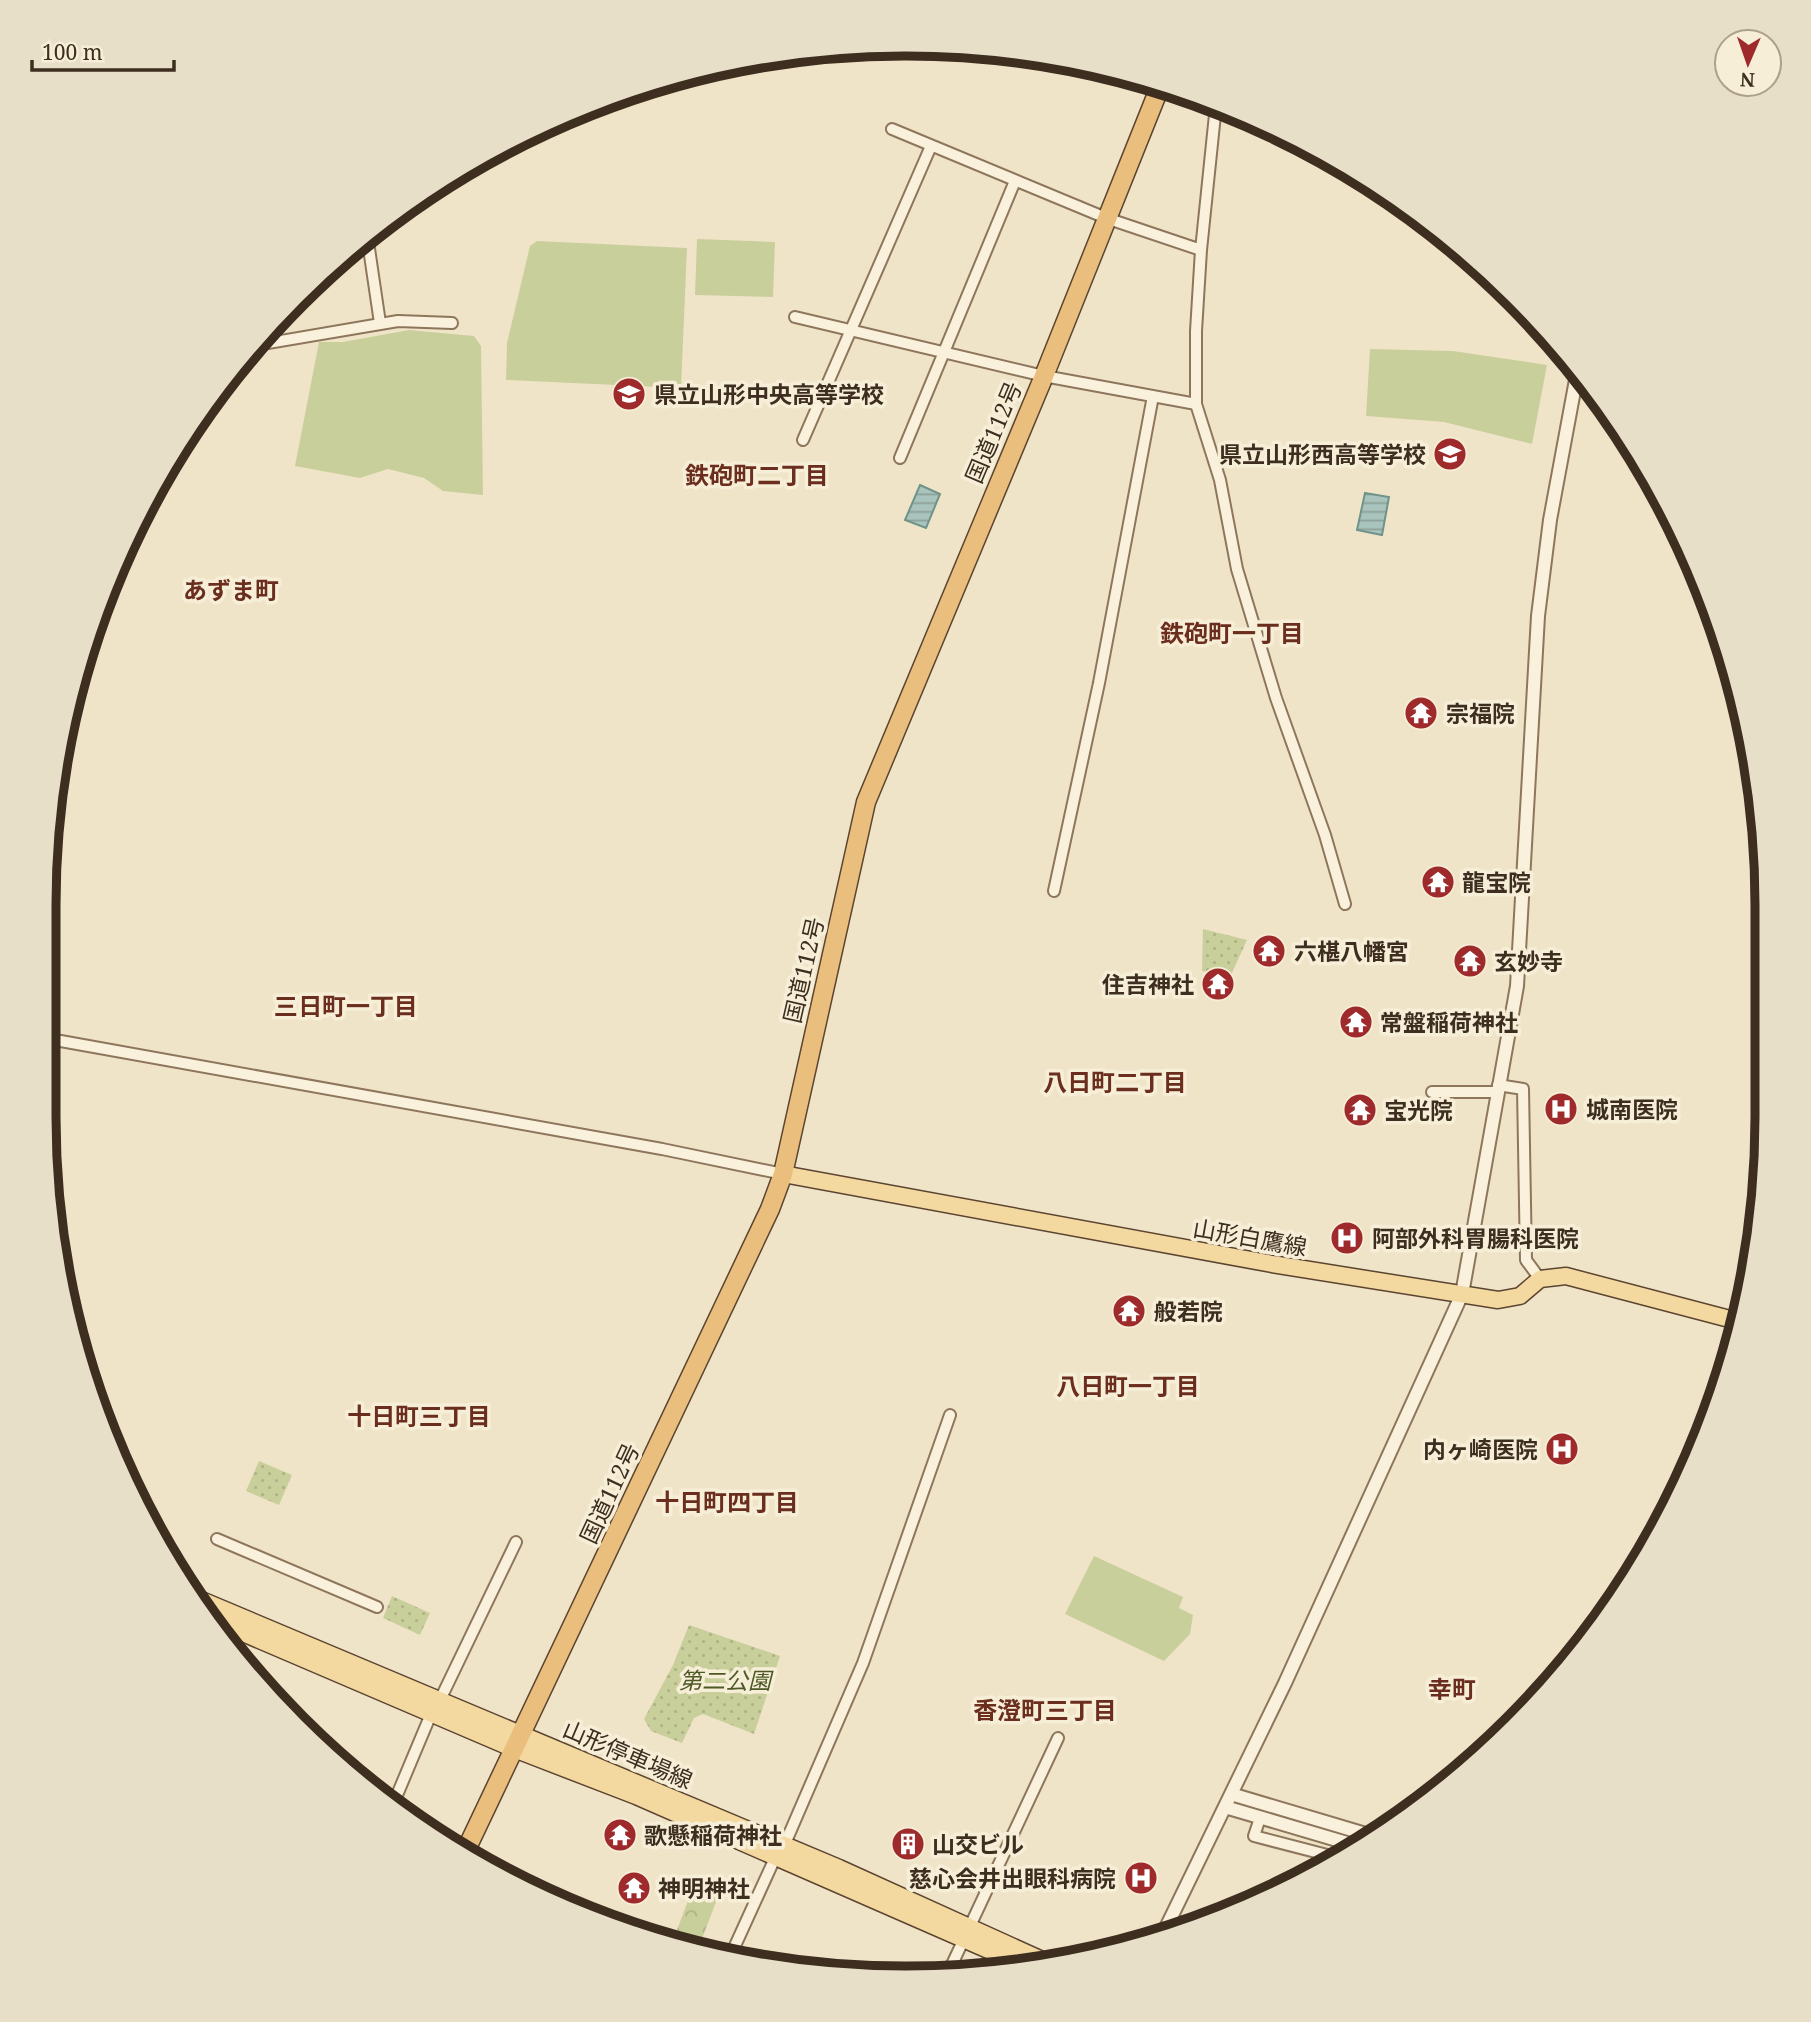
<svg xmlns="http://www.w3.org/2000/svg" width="1811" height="2022" font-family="'Noto Serif','Noto Sans JP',serif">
	<defs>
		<pattern id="forest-crowns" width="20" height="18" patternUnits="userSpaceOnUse" patternTransform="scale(1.75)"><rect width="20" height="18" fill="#c9cf9b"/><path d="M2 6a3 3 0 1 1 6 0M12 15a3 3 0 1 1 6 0" fill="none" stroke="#aeb285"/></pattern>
		<pattern id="park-dots" width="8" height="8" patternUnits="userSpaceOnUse" patternTransform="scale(1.75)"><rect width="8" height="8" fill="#c9cf9b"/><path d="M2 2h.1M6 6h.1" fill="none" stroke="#aeb285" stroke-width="1.8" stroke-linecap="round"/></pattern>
		<pattern id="water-rules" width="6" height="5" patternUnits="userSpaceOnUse" patternTransform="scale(1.75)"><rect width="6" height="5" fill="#a9c4bc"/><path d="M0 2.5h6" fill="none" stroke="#8ba098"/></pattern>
	</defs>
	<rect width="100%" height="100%" fill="#f0e4c8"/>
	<path fill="url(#forest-crowns)" d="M698,1875l25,9 -25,65 -25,-9z"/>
	<path fill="url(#park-dots)" d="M1203,929l44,11 -16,35 -29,-4z
		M259,1461l33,14 -13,30 -33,-14z
		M392,1596l38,17 -10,22 -37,-17z
		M689,1625l91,31 -26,78 -51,-20 -9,4 -12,25 -31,-12 -7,-12 29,-54z"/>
	<path fill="#c9cf9b" d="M697,239l78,3 -2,55 -78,-2z
		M537,241l150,7 -6,140 -175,-8 1,-37 23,-97z
		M409,330l65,6 7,10 2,149 -40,-4 -19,-13 -36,-9 -28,9 -65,-12 24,-124h24z
		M1370,349l83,2 94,14 -15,79 -88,-22 -78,-6z
		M1094,1556l89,41 -4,11 14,7 -3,19 -26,27 -99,-47z"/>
	<path fill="url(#water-rules)" stroke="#6f938a" stroke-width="2" d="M920,485l20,9 -14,34 -21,-8z
		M1365,493l24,4 -7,38 -25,-5z"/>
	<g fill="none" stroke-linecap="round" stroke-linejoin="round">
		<defs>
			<path id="minor" d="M1216,105l-15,145 -5,81v73l24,76 17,89 39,129 49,137 20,69
				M892,129l214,89 95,32
				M367,235l13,88
				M795,317l249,59 152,28
				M251,346l147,-25 54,2
				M803,440l128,-294
				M900,458l115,-277
				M1054,891l45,-208 54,-287
				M44,1038l618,111 121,25
				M1498,1085l25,4 3,171 14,19
				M1432,1092h64
				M217,1539l160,68
				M439,1702l77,-160
				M392,1807l39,-93
				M1260,1818l-6,18 81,21
				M784,1846l79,-183 87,-248
				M729,1959l46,-101
				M948,1973l110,-235"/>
			<path id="tertiary" d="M49,825l11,-49 4,-51
				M1231,1794l138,41
				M1225,1807l129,38
				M1162,1936l123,-253 177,-389 55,-308 21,-370 12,-96 28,-151"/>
			<path id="primary" d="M783,1174l489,90 226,36 22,-4 20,-17 26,-3 175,46
				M194,1597l645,271 203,92
				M208,1618l306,131 122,47 382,167"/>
			<path id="trunk" d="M465,1852l305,-643 13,-35 83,-372 178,-426 117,-292"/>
		</defs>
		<use href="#minor" stroke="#8d765c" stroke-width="14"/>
		<use href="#tertiary" stroke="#8d765c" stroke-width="16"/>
		<use href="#primary" stroke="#5b4430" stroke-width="19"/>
		<use href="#trunk" stroke="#5b4430" stroke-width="21"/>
		<use href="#minor" stroke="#faf1dc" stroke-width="10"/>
		<use href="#tertiary" stroke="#faf1dc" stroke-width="12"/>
		<use href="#primary" stroke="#f3d9a0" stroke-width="16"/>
		<use href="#trunk" stroke="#eabe7c" stroke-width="18"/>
	</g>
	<defs>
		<symbol id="school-disc" viewBox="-11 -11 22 22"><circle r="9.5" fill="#9e2a2b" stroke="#f7eed8"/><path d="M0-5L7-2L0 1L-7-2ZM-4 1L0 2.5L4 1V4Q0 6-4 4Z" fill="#fff"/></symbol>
		<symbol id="temple-disc" viewBox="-11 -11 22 22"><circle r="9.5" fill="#9e2a2b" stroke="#f7eed8"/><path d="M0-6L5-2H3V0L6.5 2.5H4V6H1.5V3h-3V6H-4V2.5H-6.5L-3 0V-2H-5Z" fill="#fff"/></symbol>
		<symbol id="hospital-disc" viewBox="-11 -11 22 22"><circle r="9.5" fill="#9e2a2b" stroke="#f7eed8"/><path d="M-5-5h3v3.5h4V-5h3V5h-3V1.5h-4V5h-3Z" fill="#fff"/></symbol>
		<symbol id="building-disc" viewBox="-11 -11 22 22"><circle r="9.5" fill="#9e2a2b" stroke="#f7eed8"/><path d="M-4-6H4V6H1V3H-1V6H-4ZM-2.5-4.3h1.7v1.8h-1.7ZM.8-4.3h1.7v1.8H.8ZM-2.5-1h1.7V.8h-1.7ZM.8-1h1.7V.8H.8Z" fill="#fff"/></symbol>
	</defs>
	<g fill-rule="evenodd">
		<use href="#school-disc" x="610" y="375" width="38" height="38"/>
		<use href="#school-disc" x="1431" y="435" width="38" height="38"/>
		<use href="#temple-disc" x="1402" y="694" width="38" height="38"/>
		<use href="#temple-disc" x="1419" y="863" width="38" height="38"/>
		<use href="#temple-disc" x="1250" y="932" width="38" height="38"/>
		<use href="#temple-disc" x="1451" y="942" width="38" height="38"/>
		<use href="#temple-disc" x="1199" y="965" width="38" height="38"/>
		<use href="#temple-disc" x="1337" y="1003" width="38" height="38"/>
		<use href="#hospital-disc" x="1542" y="1090" width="38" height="38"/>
		<use href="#temple-disc" x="1341" y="1091" width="38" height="38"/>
		<use href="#hospital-disc" x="1328" y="1219" width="38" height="38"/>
		<use href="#temple-disc" x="1110" y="1292" width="38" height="38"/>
		<use href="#hospital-disc" x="1543" y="1430" width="38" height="38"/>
		<use href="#temple-disc" x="601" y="1816" width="38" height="38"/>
		<use href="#building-disc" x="889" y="1825" width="38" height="38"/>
		<use href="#hospital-disc" x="1122" y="1859" width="38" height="38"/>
		<use href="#temple-disc" x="615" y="1869" width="38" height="38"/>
	</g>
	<g text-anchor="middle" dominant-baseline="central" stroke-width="7" stroke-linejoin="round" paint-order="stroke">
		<g font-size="23" font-weight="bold" fill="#3d2e20" stroke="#f7eed8" text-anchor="start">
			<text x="654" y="394">県立山形中央高等学校</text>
			<text x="1426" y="454" text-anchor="end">県立山形西高等学校</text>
			<text x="1446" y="713">宗福院</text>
			<text x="1462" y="882">龍宝院</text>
			<text x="1294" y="951">六椹八幡宮</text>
			<text x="1494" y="961">玄妙寺</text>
			<text x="1194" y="984" text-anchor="end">住吉神社</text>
			<text x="1380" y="1022">常盤稲荷神社</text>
			<text x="1586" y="1109">城南医院</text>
			<text x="1384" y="1110">宝光院</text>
			<text x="1372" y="1238">阿部外科胃腸科医院</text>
			<text x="1154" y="1311">般若院</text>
			<text x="1538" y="1449" text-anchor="end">内ヶ崎医院</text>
			<text x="644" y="1835">歌懸稲荷神社</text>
			<text x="932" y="1844">山交ビル</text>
			<text x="1116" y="1878" text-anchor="end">慈心会井出眼科病院</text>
			<text x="658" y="1888">神明神社</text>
		</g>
		<g font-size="23" fill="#3d2e20" stroke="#f7eed8">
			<text transform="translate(993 432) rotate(-67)">国道112号</text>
			<text transform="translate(803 970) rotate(-77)">国道112号</text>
			<text transform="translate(1250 1237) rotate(10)">山形白鷹線</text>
			<text transform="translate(609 1493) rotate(-65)">国道112号</text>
			<text transform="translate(628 1754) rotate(23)">山形停車場線</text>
		</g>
		<g font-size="23" font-style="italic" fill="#4d5a26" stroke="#f7eed8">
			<text x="725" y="1680">第二公園</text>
		</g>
		<g font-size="24" font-weight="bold" fill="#6b2e1e" stroke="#f7eed8">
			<text x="757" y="474">鉄砲町二丁目</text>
			<text x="231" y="589">あずま町</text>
			<text x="1232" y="632">鉄砲町一丁目</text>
			<text x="346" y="1005">三日町一丁目</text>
			<text x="1115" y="1081">八日町二丁目</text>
			<text x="1128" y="1385">八日町一丁目</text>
			<text x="419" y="1415">十日町三丁目</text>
			<text x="727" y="1501">十日町四丁目</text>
			<text x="1452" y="1688">幸町</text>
			<text x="1045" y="1709">香澄町三丁目</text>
		</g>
	</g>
	<path d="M0 0H1811V2022H0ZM905 56H906A849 849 0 0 1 1755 905V1117A849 849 0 0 1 906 1966H905A849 849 0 0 1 56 1117V905A849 849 0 0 1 905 56Z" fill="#e8dfc9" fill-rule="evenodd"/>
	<path fill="none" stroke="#3d2e20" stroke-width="9" d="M905 56H906A849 849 0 0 1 1755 905V1117A849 849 0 0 1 906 1966H905A849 849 0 0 1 56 1117V905A849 849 0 0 1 905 56Z"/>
	<g transform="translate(1748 63) rotate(182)"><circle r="33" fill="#f7eed8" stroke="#ada18e" stroke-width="2"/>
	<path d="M0-5L12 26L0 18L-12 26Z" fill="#9e2a2b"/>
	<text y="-10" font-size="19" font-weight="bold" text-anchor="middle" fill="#3d2e20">N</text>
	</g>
	<path d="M32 60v10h142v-10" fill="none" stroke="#3d2e20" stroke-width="3.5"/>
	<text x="42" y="60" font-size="21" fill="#3d2e20" stroke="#f7eed8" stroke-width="5" paint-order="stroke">100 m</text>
</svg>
